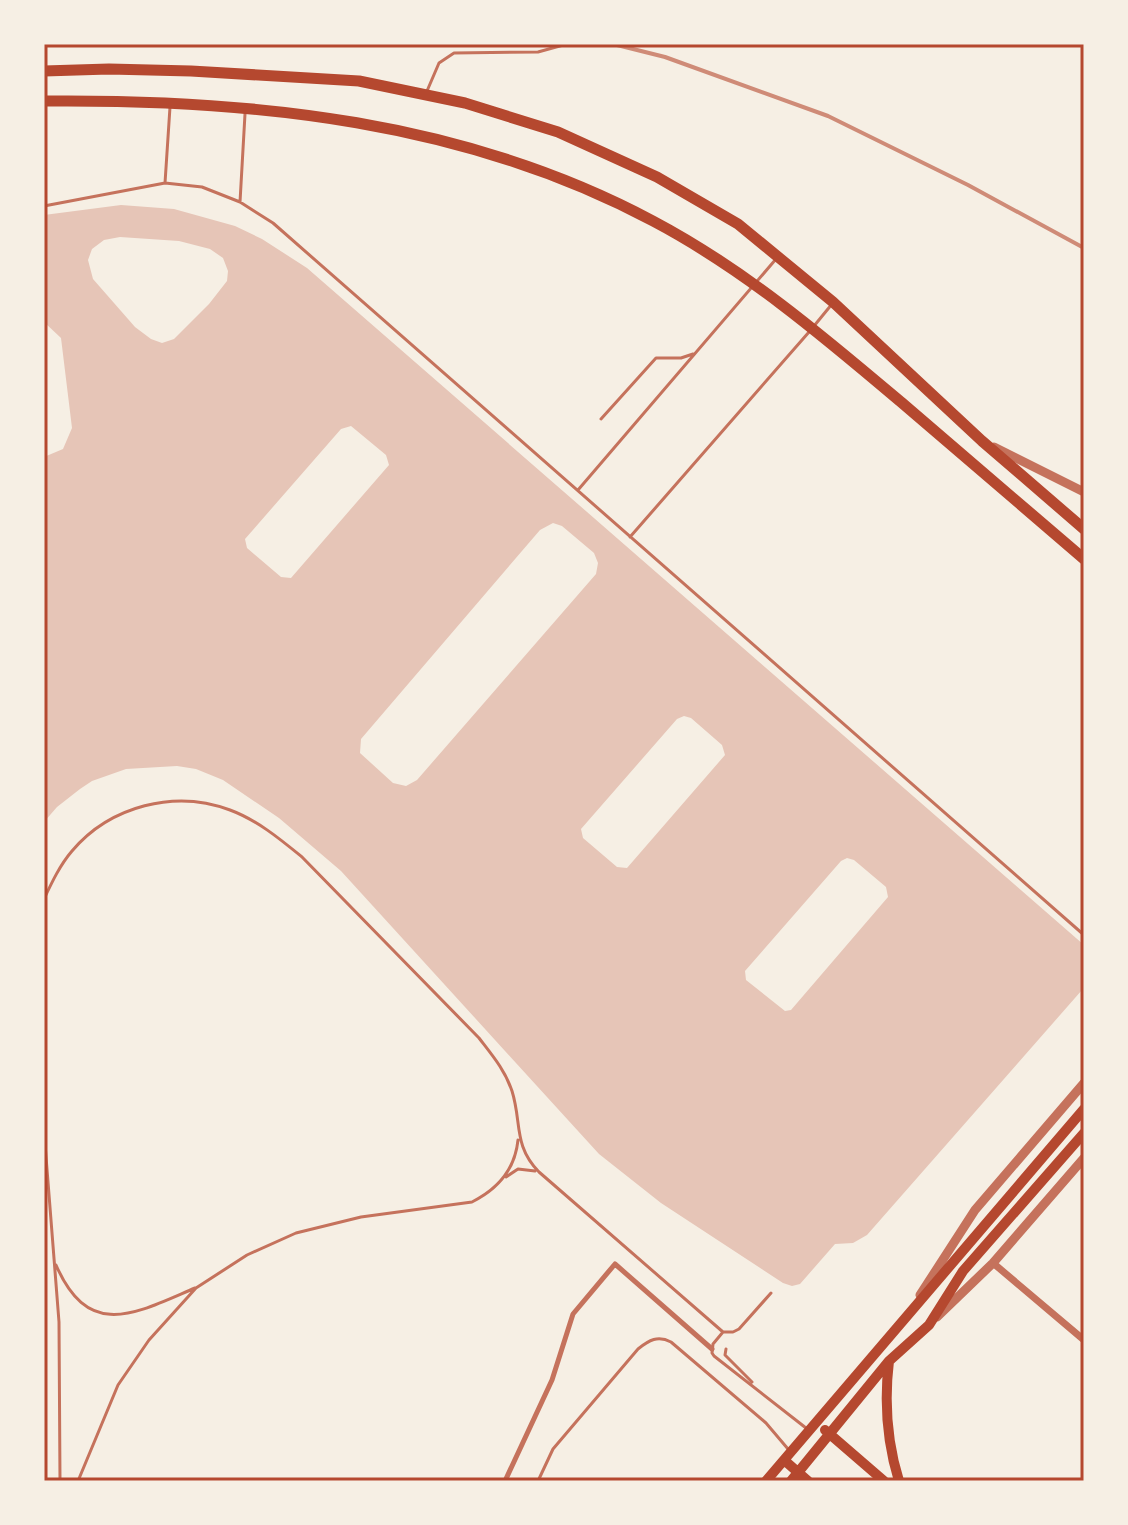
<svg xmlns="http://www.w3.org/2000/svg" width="1128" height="1525" font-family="Signika,sans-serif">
	<rect width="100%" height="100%" fill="#f6efe4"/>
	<path fill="#e6c5b7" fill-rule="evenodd" d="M121,205l53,4 61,17 27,13 45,29 777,677v41l-2,4 -215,245 -14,8 -18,1 -35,40 -8,2 -9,-3 -122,-80 -62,-49 -258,-283 -62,-53 -56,-38 -27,-11 -19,-3 -51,3 -34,12 -12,8 -23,18 -13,15v-365l19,-8 9,-21 -11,-90 -17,-16v-107zM120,237l59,4 31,8 13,9 5,13 -1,10 -18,23 -35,35 -12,4 -11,-4 -16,-12 -42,-48 -5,-19 4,-11 12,-9zM351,426l35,29 3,10 -98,113 -10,-1 -34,-29 -2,-9 96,-110zM553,523l9,3 32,27 4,10 -2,11 -179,206 -11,6 -13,-3 -33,-30 1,-14 179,-209zM684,716l7,2 31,27 3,10 -98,113 -10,-1 -34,-29 -2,-9 96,-110zM847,858l7,2 32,27 2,10 -97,113 -6,1 -39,-31 -1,-9 96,-110z"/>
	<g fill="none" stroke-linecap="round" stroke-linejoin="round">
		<path stroke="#c5725c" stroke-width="3" d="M427,91l12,-28 15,-10 84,-1 29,-8
			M165,183l5,-76
			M240,202l5,-88
			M44,206l121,-23 37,4 38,15 33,21 811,712
			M814,326l18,-22
			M601,419l55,-61h25l12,-4
			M578,490l198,-231
			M630,537l179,-205
			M44,899c8,-17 16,-34 28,-48 38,-45 103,-62 158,-41 27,10 50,29 72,47l177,181c13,17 26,32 33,53 10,32 1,54 27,81l184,160h10l6,-3 32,-36
			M44,1131l15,191 1,159
			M506,1177l12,-8 17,2
			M56,1265c33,76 80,48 139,23
			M723,1332l-10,12 -1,9 2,3 92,72
			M726,1349l-1,6 27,27
			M78,1481l40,-96 31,-45 47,-52 51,-33 49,-22 65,-16 111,-15c26,-13 43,-32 46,-62
			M538,1481l15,-32 85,-100c11,-9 20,-14 33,-7l95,81 22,26"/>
		<path stroke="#c5725c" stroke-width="5" d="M505,1481l47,-101 21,-66 42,-50 97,85"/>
		<path stroke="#c5725c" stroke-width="7" d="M993,1263l91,77"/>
		<path stroke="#c5725c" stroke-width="9" d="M994,447l90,45
			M920,1295l55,-85 109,-127
			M937,1317l56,-54 91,-105"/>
		<path stroke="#b5482f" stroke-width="10" d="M889,1361c-5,41 -2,81 10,120
			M825,1430l59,51
			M784,1460l24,21
			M766,1481l318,-372
			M791,1481l98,-120 40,-36 34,-54 121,-138"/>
		<path stroke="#b5482f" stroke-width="11" d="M44,71l65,-2 82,2 168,10 106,22 93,29 99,45 81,47 95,78 149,139 102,88
			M44,101c209,-2 422,20 609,120 91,48 170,115 248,181 61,53 122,105 183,157"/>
		<path stroke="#cf8b77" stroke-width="4" d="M613,44l52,13 163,59 140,69 116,63"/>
	</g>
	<rect width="1128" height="1525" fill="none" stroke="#f6efe4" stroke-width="92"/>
	<rect x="46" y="46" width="1036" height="1433" fill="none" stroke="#b5482f" stroke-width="3"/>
</svg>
